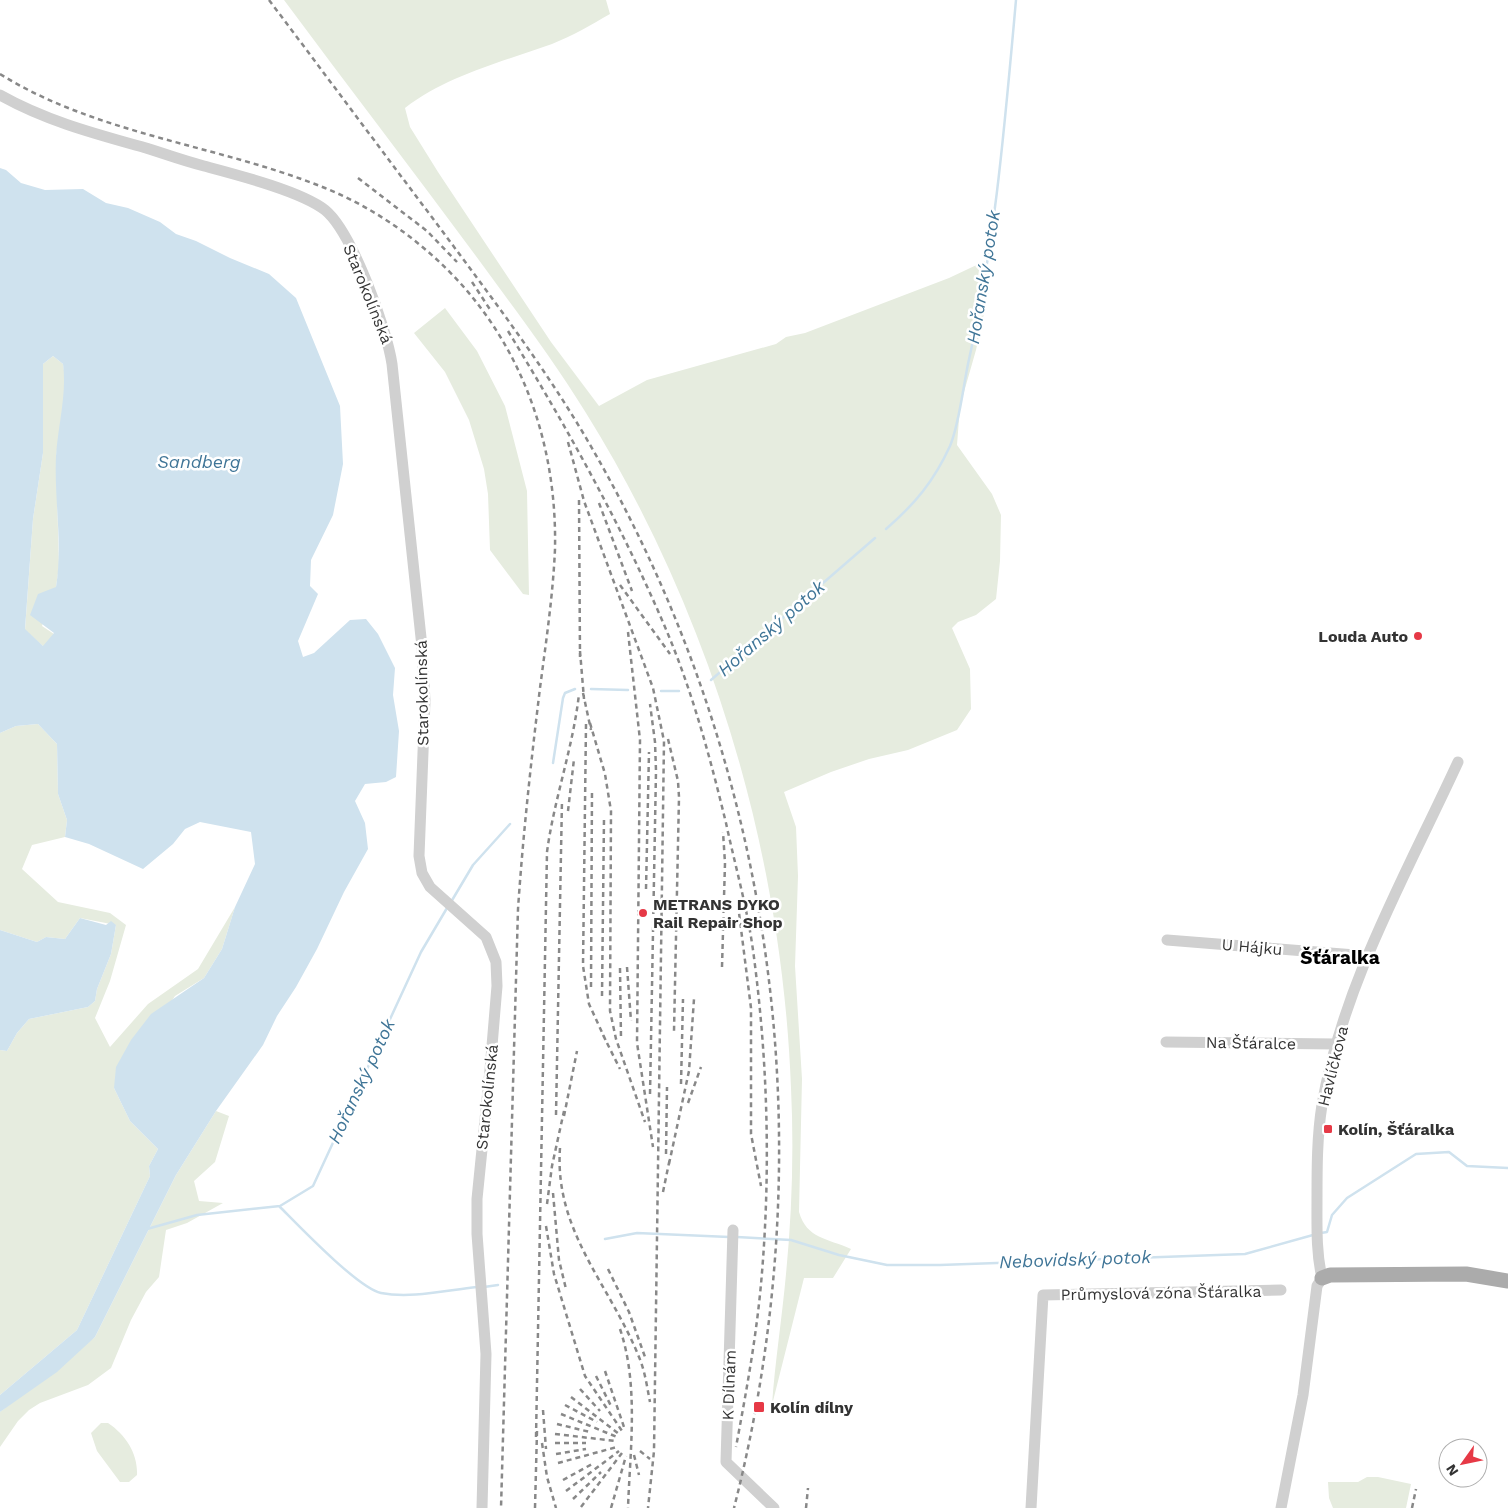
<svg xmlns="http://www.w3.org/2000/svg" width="1508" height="1508" font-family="'Work Sans',sans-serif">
	<rect width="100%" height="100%" fill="#fff"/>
	<path fill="#e6ecdf" d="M284,0h322l4,14c-19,11 -38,22 -58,30 -50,18 -104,31 -147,64l5,19 28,45 113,170 48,64 48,-26 129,-36 10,-7 19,-4 144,-55 36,-17 4,29 -13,60 -16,56 -3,39 35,49 9,21 -1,46 -4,38 -20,16 -18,7 -6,6 18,41 1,40 -14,21 -49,20 -39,9 -38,13 -47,20 12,35 2,49 -3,90 7,113 -3,133c8,27 28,26 52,37l-18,29h-29l-32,127c3,-43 10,-87 14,-131 6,-61 8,-124 5,-186 -9,-236 -80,-474 -205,-675 -31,-51 -67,-98 -102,-146 -66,-90 -134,-178 -200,-267z
		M445,308l32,43 28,55 22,85 2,104 -6,-1 -33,-44 -2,-56 -4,-25 -15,-49 -24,-48 -31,-39z
		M53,356l10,8 3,20 -10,73 3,109 -3,21 -14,39 12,8 -10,13 -19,-17 8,-111 10,-66v-89z
		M38,724l19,20 1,50 9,26 -2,17 -33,8 -10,24 36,33 52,11 16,12 -16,56 -15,37 15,29 38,-43 50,-35 37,-62 -13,42 -18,29 -29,18 -61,92 16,33 28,28 -9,17 1,10 -73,154 -77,65v-345l7,1 10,-18 12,-14 59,-12 7,-6 2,-12 14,-35 5,-29 -36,-7 -15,21 -19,-2 -9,5 -37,-12v-197l16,-7z
		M216,1111l13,5 -14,46 -21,19 5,20 24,2 -36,20 -21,7 -7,47 -13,15 -15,28 -20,48 -23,17 -48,18 -11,7 -11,11 -18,26v-35l95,-75 81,-162z
		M101,1423h7c18,12 30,31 29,52l-8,7h-9l-23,-31 -6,-18z
		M1367,1477h11l33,7 -5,24h-73l-4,-10 -1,-16h30z"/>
	<path fill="#cfe2ee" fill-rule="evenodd" d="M0,168l6,2 15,13 24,7 38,-1 23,14 22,5 32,14 16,12 20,7 34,17 39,16 27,24 44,108 3,58 -10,51 -22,45 -1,26 8,8 -20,47 5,16 11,-4 36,-33 16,-1 12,15 17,34 -2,27 6,36 -3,46 -10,5 -21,2 -10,17 10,22 3,26 -24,43 -27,57 -21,38 -19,29 -14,29 -47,66 -40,64 -81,162 -38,35 -57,40v-17l77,-65 73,-154 -1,-10 9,-17 -28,-28 -16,-33 2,-21 15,-27 20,-26 53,-36 18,-29 13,-42 20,-43 -4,-32 -51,-10 -15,7 -12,15 -30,25 -54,-25 -24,-7 2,-17 -9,-26 -1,-50 -19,-20 -22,2 -16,7zM53,356l10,8c4,30 -5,61 -7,92 -2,44 7,88 0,131l-18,7 -8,21 24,18 -11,13 -18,-17 8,-110 10,-66v-89z
		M80,918l26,7 5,-4 5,4 -5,29 -14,35 -2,12 -7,6 -59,12 -12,14 -10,18 -7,-1v-120l37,12 9,-5 19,2z"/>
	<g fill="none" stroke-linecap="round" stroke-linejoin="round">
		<path stroke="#cfe2ee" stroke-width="2.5" d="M886,529c29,-25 48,-48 64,-83 9,-21 13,-58 18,-82 27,-119 37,-242 48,-364
			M711,680l164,-142
			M591,689l37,1
			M661,691h18
			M553,763l10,-65 2,-5 10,-4
			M451,902l22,-37 37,-41
			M280,1207c19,19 78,81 101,86 30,6 66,-3 96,-6
			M147,1229l50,-14 83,-9 33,-20 108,-234 26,-44
			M1321,1233l6,-1 5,-17 15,-17 69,-44 33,-2 18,14 41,2
			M737,1237l54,3 48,15 48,10h53l305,-11 68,-19
			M605,1239l32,-6 92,4
			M484,1287l14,-2"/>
		<path stroke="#d0d0d0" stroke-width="11" d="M0,95c46,26 96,39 146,53 19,6 38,13 58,18 30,8 97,25 121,44 27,22 62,119 67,154l30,283 3,54 -6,155 3,17 8,14 56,50 10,25 1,24 -7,84 -13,129v35l9,120 -4,154
			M1167,940l201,16
			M1166,1042l170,2
			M733,1230l-7,232 48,46
			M1031,1508l12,-213 238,-5
			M1281,1508l22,-113 14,-109 5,-8c-6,-26 -5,-52 -5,-79 0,-31 0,-63 5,-94 21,-121 85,-232 136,-343"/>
		<path stroke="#ababab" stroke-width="15" d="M1322,1278l8,-3 136,-1 42,7"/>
		<path stroke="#888" stroke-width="2.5" stroke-dasharray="5 4" stroke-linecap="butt" d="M269,0c58,77 116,155 174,232 51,69 103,137 146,211 188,323 237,704 145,1065
			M0,74c98,61 219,71 325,114 52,21 99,55 137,97 65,73 95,167 93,264 -2,46 -9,93 -15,139 -9,74 -17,147 -22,221l-17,599
			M358,178l69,53 30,31
			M472,282l19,29
			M508,331c58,95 113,193 157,296 27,63 45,130 61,196 9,42 21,84 27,127 15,111 18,223 8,334 -5,55 -15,109 -25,163
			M568,442l16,59 69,187 11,53 -10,710 -6,57
			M579,500l1,157
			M599,503l33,88
			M620,585l50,69
			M628,632l12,108 -3,303 16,104
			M580,651l4,48
			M583,693l8,37
			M590,723l15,51 6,37 -1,200 6,28 29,83
			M586,724l-3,242 6,38 17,37
			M668,739l10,42 1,16 -5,234
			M568,811l6,-52
			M646,889l3,-137
			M738,905l13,103v126l10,52
			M627,967l4,54
			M722,967l3,-104 -2,-31
			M620,968l1,70
			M591,987l1,-198
			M602,996l2,-178
			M603,1035l17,34
			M681,1084l2,-85
			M650,1094l6,-323 -1,-29 -5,-38
			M688,1103l13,-36
			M556,1115l6,-315
			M564,1116l13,-65
			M560,1148c-6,83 50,137 79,209 6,14 8,30 11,45
			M666,1154l1,-67
			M669,1164l20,-93 5,-72
			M663,1192l7,-34
			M553,1193l6,67 7,29
			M547,1204l5,-38 12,-55
			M546,1226l8,48 31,102 37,55
			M608,1269l21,43 16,45
			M620,1329c19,56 10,121 8,179
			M605,1371l20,59
			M596,1376l16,32
			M580,1389l20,22
			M571,1397l48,37
			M565,1405l32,17
			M543,1410l3,39
			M561,1414l56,23
			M557,1424l33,8
			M555,1434l61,7
			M536,1437l11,-585c7,-53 26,-104 32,-158
			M542,1443l5,34 9,31
			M555,1443h31
			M640,1451l10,8
			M556,1454l30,-5
			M634,1455l5,20
			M558,1463l59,-16
			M563,1480l31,-17
			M566,1491l53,-40
			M573,1499l28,-27
			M581,1507l41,-54
			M535,1508l2,-77
			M611,1508l15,-52
			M806,1508l2,-20
			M1412,1508l4,-19"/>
	</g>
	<g fill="#e63946" stroke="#fff" stroke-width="2">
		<circle cx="1418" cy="636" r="5"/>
		<circle cx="643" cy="913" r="5"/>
		<rect x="1323" y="1124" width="10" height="10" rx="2.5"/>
		<rect x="753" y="1401" width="12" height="12" rx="2.5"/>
	</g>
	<g text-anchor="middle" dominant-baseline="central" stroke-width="5" stroke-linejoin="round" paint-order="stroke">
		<g font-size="16" fill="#333" stroke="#fff">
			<text transform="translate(368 294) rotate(68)">Starokolínská</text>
			<text transform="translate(422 693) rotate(-91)">Starokolínská</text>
			<text transform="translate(1252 947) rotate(5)">U Hájku</text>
			<text transform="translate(1251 1043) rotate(1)">Na Šťáralce</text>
			<text transform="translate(1333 1066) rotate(-76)">Havlíčkova</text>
			<text transform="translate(487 1097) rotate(-84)">Starokolínská</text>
			<text transform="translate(1161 1293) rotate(-1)">Průmyslová zóna Šťáralka</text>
			<text transform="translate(729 1385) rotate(-88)">K Dílnám</text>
		</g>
		<g font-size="16" font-weight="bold" fill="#333" stroke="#fff" text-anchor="start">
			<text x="1408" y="636" text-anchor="end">Louda Auto</text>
			<text x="653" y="904">METRANS DYKO<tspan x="653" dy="18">Rail Repair Shop</tspan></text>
			<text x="1338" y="1129">Kolín, Šťáralka</text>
			<text x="770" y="1407">Kolín dílny</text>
		</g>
		<g font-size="18" font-style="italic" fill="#3f7597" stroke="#fff">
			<text transform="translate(983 277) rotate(-81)">Hořanský potok</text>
			<text x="199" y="461">Sandberg</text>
			<text transform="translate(771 628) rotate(-41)">Hořanský potok</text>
			<text transform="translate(361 1081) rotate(-65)">Hořanský potok</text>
			<text transform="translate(1075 1259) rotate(-2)">Nebovidský potok</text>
		</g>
		<g font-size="19" font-weight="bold" fill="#000" stroke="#fff">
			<text x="1340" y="957">Šťáralka</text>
		</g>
	</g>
	<g transform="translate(1463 1463) rotate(237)"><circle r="24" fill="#ffffff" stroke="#adadad"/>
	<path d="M0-4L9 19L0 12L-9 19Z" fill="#e63946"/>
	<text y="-8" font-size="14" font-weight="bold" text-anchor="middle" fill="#333333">N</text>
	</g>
</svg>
